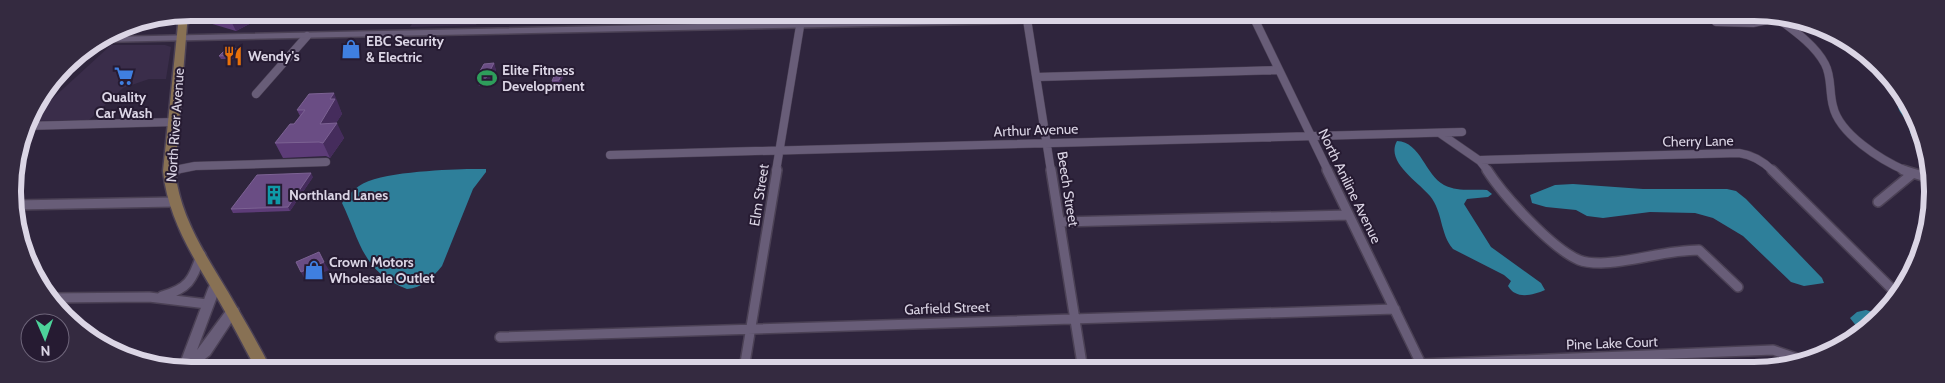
<svg xmlns="http://www.w3.org/2000/svg" width="1945" height="383" font-family="Cabin,sans-serif">
	<rect width="100%" height="100%" fill="#2f253d"/>
	<path fill="#3a2d4a" d="M419,13h65l-8,12 -66,2z
		M586,13h129l-1,5 -132,4z
		M111,45h54l6,2 -5,32h-17l-26,9 -34,32 -61,1z
		M487,359l-4,10h-71l4,-7z"/>
	<path fill="#2e7f9a" d="M1885,73l10,9 32,66c-15,-7 -17,-12 -19,-27 -19,-17 -4,-21 -12,-36 -3,-4 -8,-8 -11,-12z
		M1397,141c24,1 28,34 47,44 14,7 28,4 43,5l5,4 -4,3 -21,2 -3,5 27,43 50,36 4,7c-12,5 -29,10 -37,-4l3,-5 -7,-6 -51,-26c-13,-15 -10,-37 -23,-53 -11,-14 -45,-34 -33,-55z
		M467,169h19v3l-13,17 -31,77c-10,12 -20,22 -35,23 -45,-17 -47,-49 -65,-86 5,-6 11,-13 17,-17 20,-14 82,-16 108,-17z
		M1573,184l70,5h84l9,2 10,8 76,79 2,5 -20,3 -13,-4 -48,-46 -30,-18 -18,-5 -45,-1 -47,6 -16,-2 -11,-6 -30,-3 -14,-4 -2,-8 25,-10z
		M1866,310l16,5 -21,17 -11,-14 7,-6z"/>
	<g fill="none" stroke-linecap="round" stroke-linejoin="round">
		<defs>
			<path id="minor-far1" d="M1026,13l25,158
				M1252,14l76,157
				M1772,14c18,14 42,29 53,50 7,13 4,28 8,42 6,28 48,54 73,65
				M1716,22l37,1 24,-5
				M1037,77l241,-7
				M256,94l51,-58
				M25,126l149,-4
				M1441,134l39,27 8,10
				M610,155l852,-23
				M1481,160l258,-7c14,2 24,8 34,18
				M170,171l25,-5 131,-4
				M776,171l24,-145"/>
			<path id="minor" d="M1051,170l32,200
				M1327,170l97,200
				M1487,170c16,25 64,78 92,90 7,3 14,3 22,3 33,-1 65,-13 98,-13l39,37
				M1772,170l119,118
				M1903,170l26,8
				M169,171l7,-1
				M1878,202l34,-28
				M16,205l157,-3
				M1060,222l289,-7
				M162,296c26,-7 31,-16 39,-41
				M50,298l99,-1 58,7
				M500,337l895,-28
				M1421,364l352,-14 29,10
				M744,369l33,-199"/>
			<path id="tertiary" d="M1202,13l103,1 -4,3 -1201,25 7,-5z
				M216,279l4,1 2,3 -25,67 31,-42h10l1,3 -29,44 -18,14h-11l-2,-3 29,-77 4,-9z"/>
			<path id="secondary" d="M188,13l-13,158c5,46 30,83 53,121 15,26 30,51 43,77h-15c-12,-22 -24,-46 -37,-68 -24,-41 -51,-81 -56,-130l16,-156z"/>
		</defs>
		<use href="#minor-far1" stroke="#4b4155" stroke-width="9"/>
		<use href="#minor" stroke="#4b4155" stroke-width="12"/>
		<use href="#tertiary" stroke="#4b4155" stroke-width="3"/>
		<use href="#secondary" stroke="#4b4155" stroke-width="3"/>
		<use href="#minor-far1" stroke="#685d78" stroke-width="8"/>
		<use href="#minor" stroke="#685d78" stroke-width="9"/>
		<use href="#tertiary" fill="#685d78" fill-rule="evenodd"/>
		<use href="#secondary" fill="#887154" fill-rule="evenodd"/>
	</g>
	<path fill="#5d3c78" d="M204,13h45l4,9 -17,9 -27,-8z
		M373,13h20l-5,6h-13z
		M237,49l2,3 -6,7h-12l-2,-3z
		M494,63l2,8 -8,14 -9,1 -3,-8z
		M564,68l1,4 -5,12h-7l-1,-3z
		M340,108v1l2,5 -6,9 8,15 -14,20 -4,-2 -43,2 -8,-15 19,-19 6,-8 -3,-6z
		M313,177l-23,34 -57,2 -2,-4z"/>
	<path fill="#452c5c" d="M246,13h3l4,9 -17,9 -5,-10z
		M385,13h8l-5,6z
		M237,49l2,3 -6,7 -2,-4z
		M494,63l2,8 -8,14 -2,-7z
		M564,68l1,4 -5,12 -1,-4z
		M334,93l6,15v1l2,5 -15,23 10,-14 7,15 -14,20 -7,-15 -3,-19 10,-25z
		M311,173l2,4 -23,34 -2,-4z
		M324,262l5,8 -24,10 -4,-8z"/>
	<path fill="#6a4d84" stroke="#7c6293" d="M204,13h42l-15,8z
		M226,49h11l-6,6 -12,1z
		M494,63l-8,15h-10l8,-14z
		M564,68l-5,12 -7,1 5,-12z
		M334,93l-4,6h5l-15,25 17,-1 -14,20 -4,-1 -44,1 15,-19h4l11,-14h-8l12,-16z
		M311,173l-23,34 -57,2 26,-34z
		M319,252l5,10 -23,10 -5,-10z"/>
	<defs>
		<symbol id="shop-bare" viewBox="-9 -9 18 18"><path d="M-5-2.5h2.3a2.7 3.5 0 0 1 5.4 0H5L5.5 6h-11ZM-1.5-2.5h3a1.5 2.3 0 0 0-3 0Z" fill="#3f7fe0" stroke="#261b32" stroke-width="2.5" paint-order="stroke"/></symbol>
		<symbol id="restaurant-bare" viewBox="-9 -9 18 18"><path d="M-5-6h1v4h1v-4h1v4h1v-4h1v5L-1.5 .5V6h-2V.5L-5-1ZM5-6V6H3V1.5H1.5Q1.5-4 5-6Z" fill="#e8710a" stroke="#261b32" stroke-width="2.5" paint-order="stroke"/></symbol>
		<symbol id="supermarket-bare" viewBox="-9 -9 18 18"><path d="M-6-5.5h2.5l.6 2H6L4.5 2H-2.5L-4.4-4H-6ZM-1.5 3.2a1.3 1.3 0 1 0 .1 0ZM3 3.2a1.3 1.3 0 1 0 .1 0Z" fill="#3f7fe0" stroke="#261b32" stroke-width="2.5" paint-order="stroke"/></symbol>
		<symbol id="stadium-bare" viewBox="-9 -9 18 18"><path d="M0-5a6.5 5 0 1 0 0 10a6.5 5 0 1 0 0-10ZM-3.5-1.8h7v3.6h-7Z" fill="#2e9e5b" stroke="#261b32" stroke-width="2.5" paint-order="stroke"/></symbol>
		<symbol id="building-bare" viewBox="-9 -9 18 18"><path d="M-4-6H4V6H1V3H-1V6H-4ZM-2.5-4.3h1.7v1.8h-1.7ZM.8-4.3h1.7v1.8H.8ZM-2.5-1h1.7V.8h-1.7ZM.8-1h1.7V.8H.8Z" fill="#0f9aa8" stroke="#261b32" stroke-width="2.5" paint-order="stroke"/></symbol>
	</defs>
	<g fill-rule="evenodd">
		<use href="#shop-bare" x="337" y="35" width="28" height="28"/>
		<use href="#restaurant-bare" x="219" y="42" width="28" height="28"/>
		<use href="#supermarket-bare" x="110" y="62" width="28" height="28"/>
		<use href="#stadium-bare" x="473" y="64" width="28" height="28"/>
		<use href="#building-bare" x="260" y="181" width="28" height="28"/>
		<use href="#shop-bare" x="300" y="256" width="28" height="28"/>
	</g>
	<g text-anchor="middle" dominant-baseline="central" stroke-width="4" stroke-linejoin="round" paint-order="stroke">
		<g font-size="14" font-weight="bold" fill="#dbd5e5" stroke="#261b32" text-anchor="start">
			<text x="366" y="41">EBC Security<tspan x="366" dy="16">&amp; Electric</tspan></text>
			<text x="248" y="56">Wendy's</text>
			<text x="502" y="70">Elite Fitness<tspan x="502" dy="16">Development</tspan></text>
			<text x="124" y="97" text-anchor="middle">Quality<tspan x="124" dy="16">Car Wash</tspan></text>
			<text x="289" y="195">Northland Lanes</text>
			<text x="329" y="262">Crown Motors<tspan x="329" dy="16">Wholesale Outlet</tspan></text>
		</g>
		<g font-size="14" fill="#dbd5e5" stroke="#261b32">
			<text transform="translate(175 125) rotate(-86)">North River Avenue</text>
			<text transform="translate(1036 130) rotate(-2)">Arthur Avenue</text>
			<text transform="translate(1698 141) rotate(-1)">Cherry Lane</text>
			<text transform="translate(1350 186) rotate(64)">North Aniline Avenue</text>
			<text transform="translate(1068 189) rotate(81)">Beech Street</text>
			<text transform="translate(759 195) rotate(-81)">Elm Street</text>
			<text transform="translate(947 308) rotate(-2)">Garfield Street</text>
			<text transform="translate(1612 343) rotate(-2)">Pine Lake Court</text>
		</g>
	</g>
	<path d="M0 0H1945V383H0ZM191 21H1754A170 170 0 0 1 1924 191V192A170 170 0 0 1 1754 362H191A170 170 0 0 1 21 192V191A170 170 0 0 1 191 21Z" fill="#342a40" fill-rule="evenodd"/>
	<path fill="none" stroke="#dbd5e5" stroke-width="6" d="M191 21H1754A170 170 0 0 1 1924 191V192A170 170 0 0 1 1754 362H191A170 170 0 0 1 21 192V191A170 170 0 0 1 191 21Z"/>
	<g transform="translate(45 338) rotate(178)"><circle r="24" fill="#261b32" stroke="#6e657a"/>
	<path d="M0-4L9 19L0 12L-9 19Z" fill="#4dd39a"/>
	<text y="-8" font-size="14" font-weight="bold" text-anchor="middle" fill="#dbd5e5">N</text>
	</g>
</svg>
